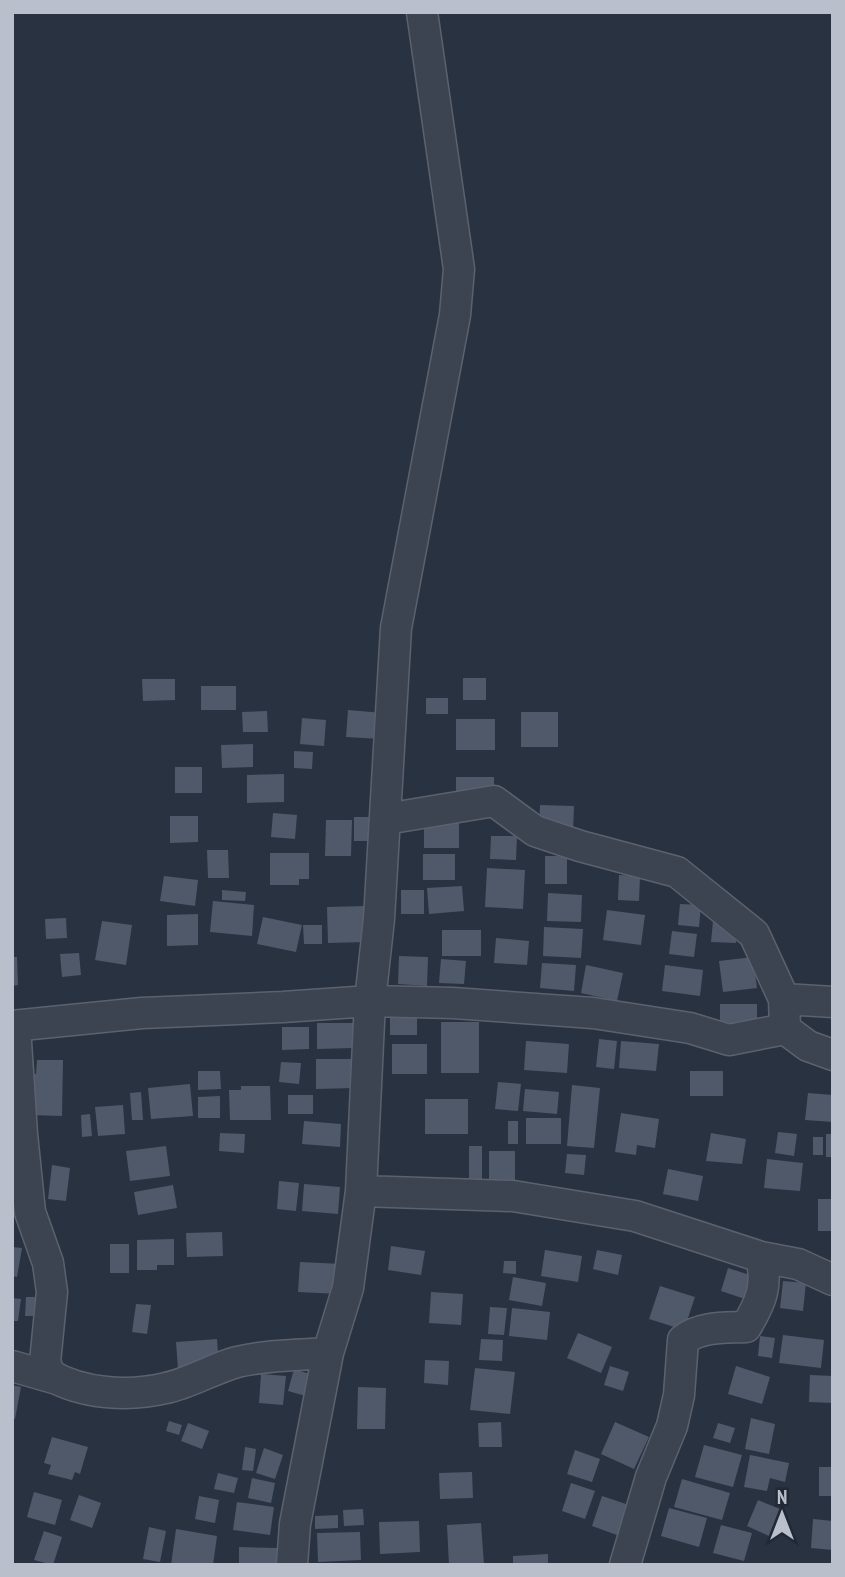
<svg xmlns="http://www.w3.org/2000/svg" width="845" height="1577" font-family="'PT Sans Narrow',sans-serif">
	<rect width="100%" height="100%" fill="#293241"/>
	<path fill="#505969" d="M463,678h23v22h-23z
		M142,679h33v21l-32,1z
		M201,686h35v24h-35z
		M426,698h22v16h-22z
		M348,710l35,3 -2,26 -35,-2z
		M267,711l1,21h-25l-1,-20z
		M521,712h37v35h-37z
		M302,718l24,2 -2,26 -24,-2z
		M456,719h39v31h-39z
		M253,744v23l-31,1 -1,-23z
		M294,751l19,1 -1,17 -18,-1z
		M175,767h27v26h-27z
		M284,774v28l-37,1v-28z
		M456,777h38v20h-38z
		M540,805l34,1 -1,27 -34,-2z
		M273,813l24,2 -2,24 -24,-2z
		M170,816h28v26l-28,1z
		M354,817h21v24h-21z
		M326,820h26l-1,36h-26z
		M424,821h35v27h-35z
		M491,836h26l-1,24 -26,-1z
		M207,850h21l1,28h-21z
		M270,853h39v26h-10v6h-29z
		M423,854h32v26h-32z
		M545,856h22v28h-22z
		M487,868l38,2 -2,39 -38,-2z
		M619,875l21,1 -1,25 -21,-1z
		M164,876l34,4 -3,26 -35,-5z
		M462,886l2,25 -35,3 -2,-26z
		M222,890l24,2 -1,9 -23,-1z
		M401,890h23v24h-23z
		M548,893l34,2 -1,27 -34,-1z
		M213,901l41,4 -2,31 -42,-4z
		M680,904l21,1 -2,22 -21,-2z
		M365,906l1,36 -38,1 -1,-36z
		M607,910l38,5 -4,30 -38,-5z
		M198,914v31l-31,1v-31z
		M263,917l39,8 -6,27 -39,-8z
		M66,918l1,20 -21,1 -1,-20z
		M102,921l30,4 -6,40 -31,-5z
		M713,921l23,1v21l-25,-1z
		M303,925h19v19h-18z
		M544,927l39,2 -2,29 -38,-2z
		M442,930h39v26h-39z
		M672,931l25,3 -3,23 -25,-3z
		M496,938l33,3 -2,24 -33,-2z
		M79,953l2,22 -19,2 -2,-23z
		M399,956l29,1 -1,29 -29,-2z
		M12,957h5l1,28 -6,1z
		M753,957l4,31 -34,4 -4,-31z
		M441,959l25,2 -2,23 -25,-1z
		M542,963l34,2 -2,26 -34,-3z
		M586,965l37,8 -6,28 -36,-8z
		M665,965l38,5 -3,26 -38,-5z
		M720,1004h37v24l-37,1z
		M390,1006h27v29h-27z
		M441,1022h38v51h-38z
		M317,1023h36v25l-36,1z
		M282,1027h27v22l-27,1z
		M599,1039l18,2 -3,28 -18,-2z
		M526,1041l43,3 -2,29 -43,-3z
		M621,1041l38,3 -3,27 -37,-3z
		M392,1044h35v30h-35z
		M316,1059h40v29l-40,1z
		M37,1060h26l-1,56 -33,-1 1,-41h6z
		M281,1062l20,1 -2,21 -20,-2z
		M198,1071h22l1,18 -23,1z
		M690,1071h33v25h-33z
		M498,1082l23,2 -3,27 -23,-2z
		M190,1084l3,32 -42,3 -3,-31z
		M572,1085l28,3 -6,60 -27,-2z
		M241,1086h29l1,34h-41l-1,-30h12z
		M525,1089l34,3 -2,22 -34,-3z
		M141,1092l2,28h-11l-2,-27z
		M808,1093l25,2v27l-28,-2z
		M288,1095h25v19h-25z
		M220,1096v22h-22v-21z
		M425,1099h43v35h-43z
		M123,1105l2,29 -27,2 -3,-29z
		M621,1113l38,6 -4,29 -18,-3 -1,10 -21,-3z
		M90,1114l2,22 -10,1 -1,-22z
		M526,1118h35v26h-35z
		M304,1121l37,3 -1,23 -38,-3z
		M508,1121h10v23h-10z
		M778,1132l19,2 -3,22 -19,-3z
		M220,1133l25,1 -1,19 -25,-2z
		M711,1133l35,6 -4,25 -36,-3z
		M826,1134h7v23h-7z
		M813,1137h10v18h-10z
		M166,1146l4,30 -40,5 -4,-30z
		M469,1146h13v34h-13z
		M489,1151h26v29h-26z
		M567,1154l19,1 -2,20 -19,-2z
		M767,1159l36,4 -3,28 -36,-3z
		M52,1165l18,3 -4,33 -18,-2z
		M668,1169l35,7 -5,25 -35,-7z
		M279,1181l20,2 -3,28 -19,-2z
		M304,1184l36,3 -2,27 -36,-3z
		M173,1185l4,23 -39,7 -4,-23z
		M818,1199h15v32h-15z
		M222,1232l1,24 -36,1 -1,-24z
		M174,1239v26h-17v5h-20v-30z
		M110,1244h19v29h-19z
		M391,1246l34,5 -4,24 -33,-5z
		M12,1247l10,1 -5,29 -5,-1z
		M545,1250l37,6 -4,26 -37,-6z
		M597,1250l25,5 -4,20 -25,-6z
		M504,1261h12v13l-13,-1z
		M300,1262l42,2 -2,30 -42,-2z
		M728,1268l25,8 -8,23 -24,-8z
		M513,1277l33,6 -4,23 -33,-6z
		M783,1281l23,2 -3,28 -23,-3z
		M660,1286l35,11 -11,33 -35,-11z
		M431,1292l32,2 -2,31 -32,-2z
		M26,1297h16l-1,19h-16z
		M12,1298l9,1 -3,22h-6z
		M136,1304l15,1 -4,29 -15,-2z
		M490,1307l17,1 -3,27 -16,-1z
		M512,1308l38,4 -3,28 -38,-4z
		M578,1333l34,14 -11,26 -34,-15z
		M783,1335l41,5 -3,28 -42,-5z
		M760,1336l15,2 -3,20 -14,-2z
		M217,1339l2,27 -41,3 -2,-27z
		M481,1339l22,1 -1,21 -23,-1z
		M425,1360l24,1 -1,24 -24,-2z
		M610,1366l19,6 -6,19 -19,-6z
		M736,1366l34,11 -8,27 -34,-10z
		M475,1368l40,4 -5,42 -40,-4z
		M294,1369l22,7 -7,21 -21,-6z
		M261,1374l25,2 -3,29 -24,-2z
		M810,1375l23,1v27l-24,-1z
		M12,1385l9,2 -6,32 -3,-1z
		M358,1387l28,1 -1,41h-28z
		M751,1418l24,6 -6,30 -24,-5z
		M169,1421l13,4 -3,10 -13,-4z
		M501,1422l1,25h-23l-1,-24z
		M615,1422l34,15 -15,32 -33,-15z
		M188,1423l21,8 -7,18 -21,-8z
		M718,1423l17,5 -5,15 -17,-5z
		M52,1437l36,10 -8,27 -5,-2 -3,8 -24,-6 3,-9 -7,-2z
		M704,1445l38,10 -9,32 -38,-10z
		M245,1447l11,2 -3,22 -11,-1z
		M264,1448l19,7 -8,24 -19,-6z
		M575,1450l25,9 -8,23 -25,-8z
		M750,1455l39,8 -4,19 -15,-4 -3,13 -23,-4z
		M819,1467h14v29h-14z
		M472,1472l1,26 -33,1 -1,-26z
		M218,1473l20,5 -4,15 -20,-4z
		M252,1478l23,5 -4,20 -23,-5z
		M682,1479l48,14 -8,27 -48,-13z
		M571,1483l24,8 -10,28 -23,-8z
		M34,1492l28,8 -7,25 -28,-8z
		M79,1495l22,8 -9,25 -22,-8z
		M199,1496l20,4 -4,23 -20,-4z
		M602,1496l36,12 -10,31 -36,-13z
		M758,1500l22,9 -11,27 -22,-10z
		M237,1502l37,5 -4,28 -37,-5z
		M669,1508l38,10 -8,29 -38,-11z
		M363,1509l1,16 -20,1 -1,-16z
		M338,1515v13l-23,1v-13z
		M813,1519l20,2v29l-22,-2z
		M419,1521l1,31 -40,2 -1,-32z
		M481,1523l3,42h-35l-2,-40z
		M721,1525l31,8 -8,28 -31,-8z
		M149,1527l17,4 -6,31 -17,-3z
		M176,1529l41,7 -4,29h-42z
		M44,1531l18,6 -9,28 -19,-5z
		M360,1532l1,28 -43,2 -1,-29z
		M239,1547l38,1v17h-38z
		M548,1554v11h-35v-9z"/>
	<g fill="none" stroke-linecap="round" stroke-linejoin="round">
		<defs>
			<path id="street" d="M422,12l37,257 -4,46 -59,313 -17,291 -9,82 83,2 140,10 97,15 39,12 56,-11 23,17 25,9
				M386,819l108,-18 41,30 45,15 97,26 77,62 30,65 1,30
				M784,999l49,3
				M12,1026l130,-13 141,-6 87,-6 -9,190 152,5 122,20 126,41 37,7 35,16
				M15,1026l7,108 8,78 18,51 4,29 -7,70 5,13c32,19 79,22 116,13 24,-5 46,-19 71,-26 29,-7 61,-7 91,-9
				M12,1366l45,13
				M292,1565l3,-41 33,-171 20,-65 13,-97
				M625,1565l26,-88 21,-51 7,-31 4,-55c18,-14 41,-12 63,-13 15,-25 22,-41 15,-70"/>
		</defs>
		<use href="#street" stroke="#5b626e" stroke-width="33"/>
		<use href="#street" stroke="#3d4451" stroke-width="30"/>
	</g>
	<rect width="845" height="1577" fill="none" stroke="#bac0cb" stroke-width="28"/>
	<g transform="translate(782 1514)" stroke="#222936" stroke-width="5" paint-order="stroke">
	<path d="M0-5L12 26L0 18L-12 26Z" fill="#bac0cb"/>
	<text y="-10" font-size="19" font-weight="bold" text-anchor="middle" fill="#bac0cb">N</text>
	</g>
</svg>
